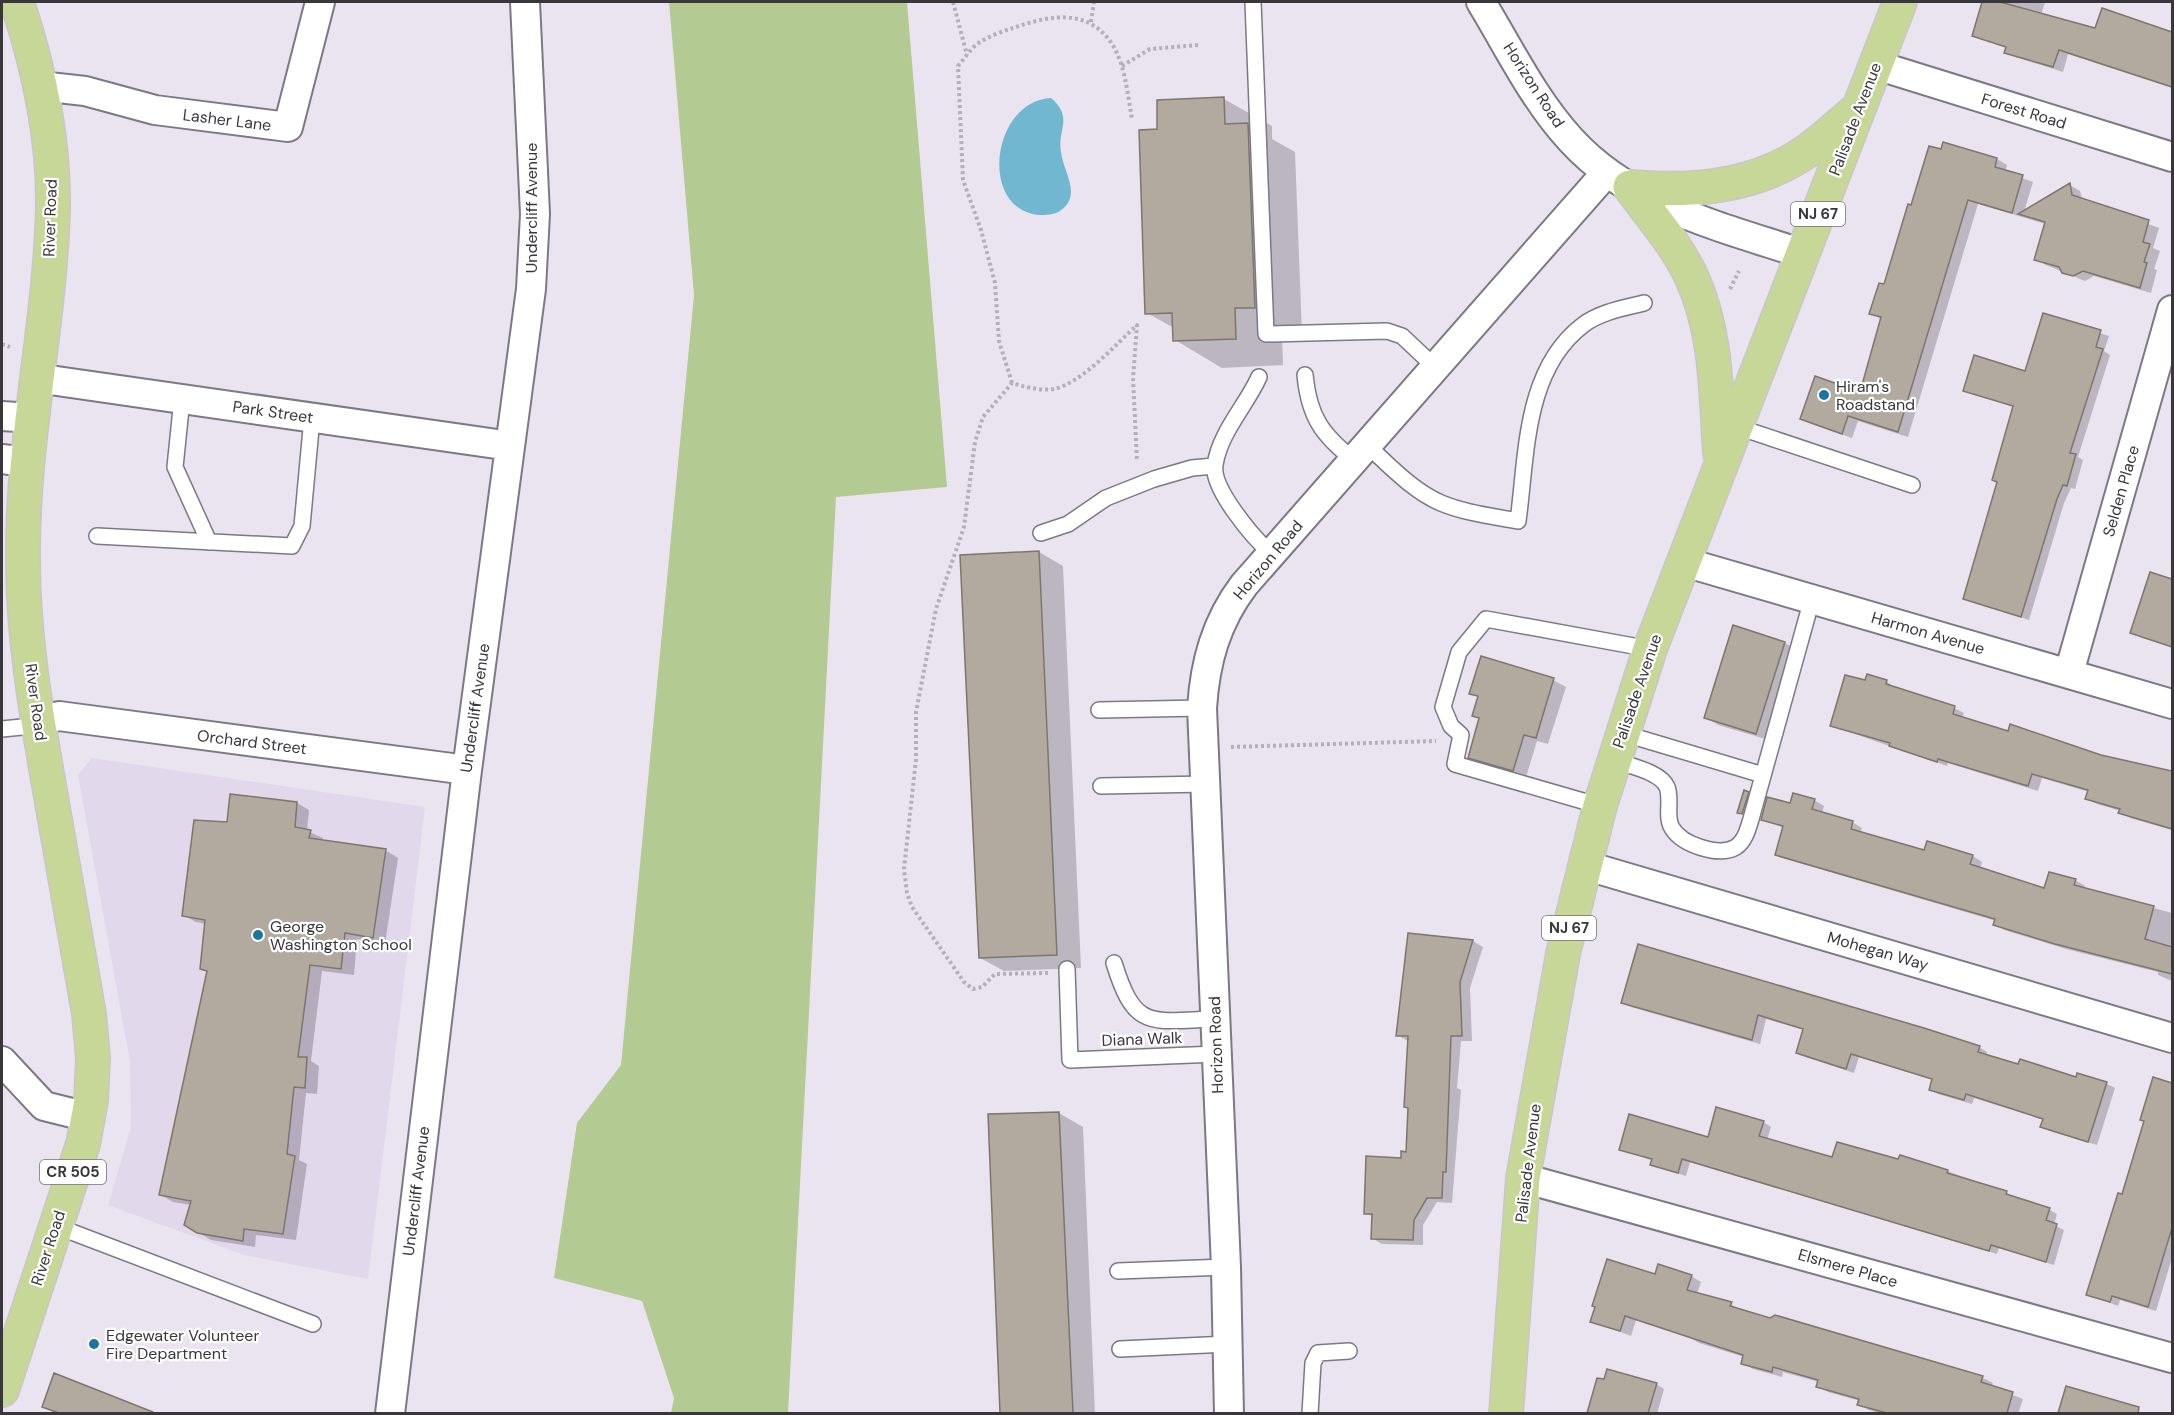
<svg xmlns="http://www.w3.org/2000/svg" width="2174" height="1415" font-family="'DM Sans',sans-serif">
	<rect width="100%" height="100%" fill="#eae4f1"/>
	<path fill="#e1d8eb" d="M92,758l333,49 -57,472 -124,-24 -136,-50 23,-78 -1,-65 -52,-287z"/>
	<path fill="#b4ca93" d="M669,2h238l40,485 -111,10 -48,916h-117l3,-15 -32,-97 -88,-23 23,-155 44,-58 73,-770z"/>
	<path fill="#71b7d0" d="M1051,98c23,20 6,31 10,54 2,20 22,43 -1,59 -6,4 -14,4 -22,4 -60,-7 -46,-114 13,-117z"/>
	<path fill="#0003" d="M1984,2h61l-4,13 55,15 76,1v57l-104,-34 -5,18 -48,-15 -9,-5 1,-4 -33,-12z
		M1224,99l48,27v13l23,13 7,182 -20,1 1,30 -61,3 -47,-28 -1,-12 -27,-15 12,-183z
		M1944,144l53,15 10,6 -2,7 28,10 -9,30 46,-27 10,6 2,8 77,29 -6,20 7,3 -6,18 3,1 -6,23 -57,-17 -9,5 -39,-16 -10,-6 10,-35 -68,-20 -70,233 -50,-16 -6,17 -40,-14 -10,-6 59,-24 21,-74 -11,-7 14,-27 27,-79z
		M2044,315l65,21 -5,15 6,4 -32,102 5,3 -8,29 -4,-1 -7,15 -35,117 -64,-22 33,-116 16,-75 -49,-17 61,-18z
		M1039,552l24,14 18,402 -77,3 -24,-13z
		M2151,574l21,7v66l-30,-9 -10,-5z
		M1734,627l51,16 12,7 -28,90 -51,-15 -12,-8z
		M1553,680l13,7 -18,57 -11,-3 -11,36 -44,-13 -13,-7 11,-38 -6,-4 5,-17 -8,-5z
		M1886,681l9,7 59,20 10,5 -2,5 47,15 160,38 3,3v56l-42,-12 -9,-7 -24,-7 -10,-6 2,-6 -47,-14 -4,13 -90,-28 -1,3 -115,-40 34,-44z
		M1748,793l3,2 -5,20 -7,-3z
		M1814,800l10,6 -2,8 30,8 10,6 -2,6 65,18 48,4 9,6 -2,7 65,21 30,-10 10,6 -1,3 88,24v68l-14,-6v-3l-92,-23 -62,-19 -9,-6 1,-3 -210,-62 -9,-5 7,-26 -21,-9 28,-14z
		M297,803l12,7 -2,21 16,7 -1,4 63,8 13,8 -13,86 -28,-5 -3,36 -32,-4 -11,90 8,5 -2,28 -11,-1 -7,67 8,4 -11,76 -40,-5 -1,12 -44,-7 -25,-15 5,-20 -18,-3 -12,-7 47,-223 -7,-4 5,-44 -10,-2 -13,-7 45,-91z
		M1409,934l64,7 10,6 -13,41 2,53h-11l-4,47 4,2 -9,113 -15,-1 -14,23v20l-41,-1 -10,-6 1,-21 -7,-4 41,-60 3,-44 -5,-2 4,-65 -11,-7z
		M1639,946l340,101 8,5 -1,4 33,10 58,13 1,-4 29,9 8,4 -18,57 -47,-14 -8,-5 2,-6 -70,-22 -2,6 -34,-10 -8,-5 3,-9 -74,-23 -5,16 -49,-16 -8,-4 8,-23 -39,-11 -6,25 -129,-37 -8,-4z
		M2154,1079l18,6v173l-16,53 -36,-11 -2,6 -31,-12 36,-98 22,-75z
		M1059,1113l24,14 12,287h-93l-13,-299z
		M1763,1122l8,5 -4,13 66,19 114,12 59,21 7,6 37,12 7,4 -3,11 10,5 -10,35 -55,-17 -2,6 -307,-92 -4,14 -26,-8 -8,-4 1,-3 -33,-12 89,-11z
		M1656,1276h35l10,6 -4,12 34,10 10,7 242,67 10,5 -2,4 32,12 -5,15h-136l-13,-4 -10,-6 1,-3 -32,-9 -10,-6 1,-4 -36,-10 -1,5 -29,-8 -10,-6 1,-6 -45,-14 -10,-6 -53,-17 -5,16 -39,-15z
		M1598,1380l58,4 8,5 -7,25h-68z
		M2067,1388l60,25 -1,1h-66z
		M43,1406l106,6 3,2h-96z"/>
	<path fill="#b2aa9f" stroke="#7d766c" stroke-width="1.5" d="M1982,2h18l95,26 7,-20 70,24v55l-113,-37 -6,17 -49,-14 2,-6 -34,-11z
		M1224,97l1,27 23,-1 7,185h-20l1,31 -63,2 -1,-28 -27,1 -6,-184 18,-1v-29z
		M1943,142l54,16 -2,9 28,8 -11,38 -44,-13 -70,232 -50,-16 -6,18 -42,-15 15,-43 45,16 21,-75 -12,-3 10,-31 5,1 24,-80 3,1 18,-59 12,3z
		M2070,183l2,12 77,25 -6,22 7,2 -6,18 3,1 -7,25 -57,-17 -10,5 -11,-3 -3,-6 -25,-7 11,-38 -27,-8z
		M2043,313l58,17 -5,17 7,2 -33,104 6,1 -9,32 -4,-1 -6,14 -36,118 -58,-18 34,-117 -5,-2 21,-74 -50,-15 11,-36 51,16z
		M1039,551l18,404 -78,3 -19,-403z
		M2150,572l22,7v68l-42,-14z
		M1733,625l52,17 -29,92 -52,-16z
		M1481,656l73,22 -18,60 -12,-3 -11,36 -45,-13 11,-40 -7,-2 6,-20 -9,-2z
		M1867,674l20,6 -1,4 69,22 -2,8 55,17 2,-7 91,31 71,16v58l-54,-16 2,-4 -35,-10 3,-9 -56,-16 -4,12 -90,-27 -1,3 -48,-16 1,-3 -60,-17 15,-51 20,5z
		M1744,790l5,2 -7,22 -5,-1z
		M1793,793l22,6 -3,10 41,12 -2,8 73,21 3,-9 46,14 -3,9 74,24 5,-16 27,7 -2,6 80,21 -9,33 27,8v27l-117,-30 -62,-19 2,-6 -220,-64 8,-29 -22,-6 6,-23 23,6z
		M230,794l67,8 -2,25 16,3 -2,8 77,11 -13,89 -28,-5 -4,36 -31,-4 -12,92h9l-2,31 -11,-1 -7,67 8,2 -12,78 -39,-5 -1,12 -46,-8 -13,-8 7,-24 -32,-6 48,-224 -7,-2 5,-49 -23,-4 12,-96 33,2z
		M1408,933l65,7 -13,42 2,54h-11l-5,136h-3l-1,26h-15l-13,22 -1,20 -42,-1 1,-25h-8l2,-58 35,2v-7l5,1 2,-44 -4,-1 4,-71h-12z
		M1638,944l286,84 56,18 -2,6 40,12 2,-5 56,18 1,-4 30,9 -19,60 -48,-15 3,-8 -77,-25 -2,6 -35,-10 3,-11 -81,-25 -5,15 -50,-16 7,-24 -45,-14 -6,25 -131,-37z
		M2153,1077l19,6v145l-24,79 -36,-11 -2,6 -24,-7 32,-102 4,1 22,-73 -4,-1z
		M1716,1107l48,14 -5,15 73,21 5,-15 61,17 2,-4 48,15 -1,3 60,18 -1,3 44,14 -4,12 11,4 -11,38 -55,-17 -2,6 -307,-92 -4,14 -28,-8 2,-6 -33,-9 10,-36 79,23z
		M1059,1112l14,301h-73l-12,-299z
		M1607,1259l48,15 3,-10 34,11 -5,15 45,12 -2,4 40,12 5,-3 208,61 -2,6 32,10 -6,21h-120l-30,-8 2,-6 -43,-12 2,-7 -45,-13 -1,5 -31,-8 2,-9 -118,-39 -5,15 -30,-9 5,-15 -3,-1z
		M1607,1369l50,14 -9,30h-61l10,-35 7,1z
		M54,1373l99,39v1h-94l-17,-6z
		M2066,1386l73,21 -1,6h-80z"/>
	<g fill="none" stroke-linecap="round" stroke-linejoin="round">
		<defs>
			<path id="service" d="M1253,2l13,332 121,-3 15,5 34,32
				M1305,375c4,42 17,60 50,86
				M1259,377c-13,29 -39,55 -44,88 -4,23 39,74 56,88
				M182,399l-7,68 34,75
				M1735,426l177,59
				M1368,446c22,20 45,45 73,57 24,10 51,13 77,18 9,-66 6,-151 65,-196 17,-13 41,-17 61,-22
				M1041,533l27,-9 38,-26 48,-19 38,-11 22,-2
				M97,536l195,10 10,-20 10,-108
				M1099,710l103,-2
				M2,729l20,-2 16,-6
				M1622,733l141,42
				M1614,760c14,6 46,11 53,27 5,12 -2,30 5,41 10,17 47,29 64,19 9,-6 12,-18 15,-28l61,-220
				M1101,786l105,-2
				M1600,806l-145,-42 6,-29 -10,-9 -8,-19 16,-55 27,-33 164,30
				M1114,963c21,68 36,58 101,56
				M1067,969l3,91 146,-6
				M56,1226l257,98
				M1118,1271l108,-4
				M1120,1349l108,-5
				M1310,1414l3,-51 5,-10 31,-2"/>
			<path id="minor" d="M1481,2c28,46 53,98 90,138 60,66 151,87 232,114
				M1876,65l296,92
				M40,86l45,5 70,19 133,17 32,-125
				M36,378l474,68
				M2,416l29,2
				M2,459l24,3
				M1684,562l488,142
				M2069,673l103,-363
				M38,721l21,-5 408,54
				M1584,865l588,173
				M2,1061l42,45 44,11
				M1523,1178l649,180
				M390,1414l77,-644 64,-481 4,-75 -10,-212
				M1229,1414l-3,-147 -24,-559c3,-46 14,-86 42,-123l362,-412"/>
			<path id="primary" d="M1630,187c21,29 47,58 62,91 25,55 24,116 28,175
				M1630,187c56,5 118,1 168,-30 22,-13 41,-33 61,-49
				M2,1390l81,-246 8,-43 2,-43 -4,-44c-13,-74 -26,-149 -39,-223 -14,-79 -28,-159 -27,-240 0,-115 27,-228 30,-343 1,-70 -14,-140 -36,-206
				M1506,1414l17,-236 40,-224 37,-148 50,-157 250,-647"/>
		</defs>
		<use href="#service" stroke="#7d7883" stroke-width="18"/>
		<use href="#minor" stroke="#7d7883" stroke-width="32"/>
		<use href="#primary" stroke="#c8c7c8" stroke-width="36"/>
		<path stroke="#b4afb9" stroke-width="4" stroke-dasharray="3 3" stroke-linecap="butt" d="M953,2l14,53
			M1091,22l3,-20
			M1122,66l28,-17 48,-4
			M1730,289l9,-18
			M2,344l8,3
			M1012,383l-13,-42 -4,-58 -14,-53 -18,-50 -5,-114c6,-7 11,-15 18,-21 10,-8 25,-13 37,-17 32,-11 68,-20 93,8 19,21 21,56 26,83
			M1231,747l205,-6
			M1048,973l-53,1 -13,13 -9,2 -9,-7 -52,-75 -5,-14 -3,-24 12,-110v-47l20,-103 28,-82 11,-85 8,-25 29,-34c13,4 28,8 42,6 28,-6 62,-45 83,-64l-4,53 4,83"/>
		<use href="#service" stroke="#fff" stroke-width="15"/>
		<use href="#minor" stroke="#fff" stroke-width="28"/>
		<use href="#primary" stroke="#c7d797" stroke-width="33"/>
	</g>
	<g fill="#1b75a4" stroke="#fff" stroke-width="2">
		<circle cx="1824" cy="395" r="6"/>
		<circle cx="258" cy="935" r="6"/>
		<circle cx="94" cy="1344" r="6"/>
	</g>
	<g text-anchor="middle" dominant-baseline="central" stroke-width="4.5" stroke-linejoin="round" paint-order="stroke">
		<g fill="#fff" stroke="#747376" stroke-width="1.5">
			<rect x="1791" y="202" width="54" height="24" rx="4.5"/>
			<rect x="1542" y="916" width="54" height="24" rx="4.5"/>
			<rect x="40" y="1160" width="66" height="24" rx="4.5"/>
		</g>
		<g font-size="15" font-weight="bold" fill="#39373c">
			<text x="1818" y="214">NJ 67</text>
			<text x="1569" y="928">NJ 67</text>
			<text x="73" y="1172">CR 505</text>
		</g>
		<g font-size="16" fill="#39373c" stroke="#fff">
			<text transform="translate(1534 85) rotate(57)">Horizon Road</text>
			<text transform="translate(2024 111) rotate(17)">Forest Road</text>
			<text transform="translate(1855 119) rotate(-69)">Palisade Avenue</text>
			<text transform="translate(227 120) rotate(7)">Lasher Lane</text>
			<text transform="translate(531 208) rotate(-90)">Undercliff Avenue</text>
			<text transform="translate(50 218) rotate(-88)">River Road</text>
			<text transform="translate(273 412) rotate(8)">Park Street</text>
			<text transform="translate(2121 491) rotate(-74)">Selden Place</text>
			<text transform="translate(1268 560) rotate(-50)">Horizon Road</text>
			<text transform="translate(1928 633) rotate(16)">Harmon Avenue</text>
			<text transform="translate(1637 691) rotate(-71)">Palisade Avenue</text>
			<text transform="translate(36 702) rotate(82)">River Road</text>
			<text transform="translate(475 708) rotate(-82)">Undercliff Avenue</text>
			<text transform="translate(252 742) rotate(7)">Orchard Street</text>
			<text transform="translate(1878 951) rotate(16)">Mohegan Way</text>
			<text transform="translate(1142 1039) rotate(-2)">Diana Walk</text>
			<text transform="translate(1216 1045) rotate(-92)">Horizon Road</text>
			<text transform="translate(1528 1163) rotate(-83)">Palisade Avenue</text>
			<text transform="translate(416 1191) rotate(-83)">Undercliff Avenue</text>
			<text transform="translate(48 1248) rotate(-72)">River Road</text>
			<text transform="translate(1848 1268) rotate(16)">Elsmere Place</text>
		</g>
		<g font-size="16" fill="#39373c" stroke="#fff" text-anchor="start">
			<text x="1836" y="386">Hiram's<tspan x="1836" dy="18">Roadstand</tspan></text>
			<text x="270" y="926">George<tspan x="270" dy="18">Washington School</tspan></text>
			<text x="106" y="1335">Edgewater Volunteer<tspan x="106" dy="18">Fire Department</tspan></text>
		</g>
	</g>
	<rect width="2174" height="1415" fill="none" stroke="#39373c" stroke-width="6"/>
</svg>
